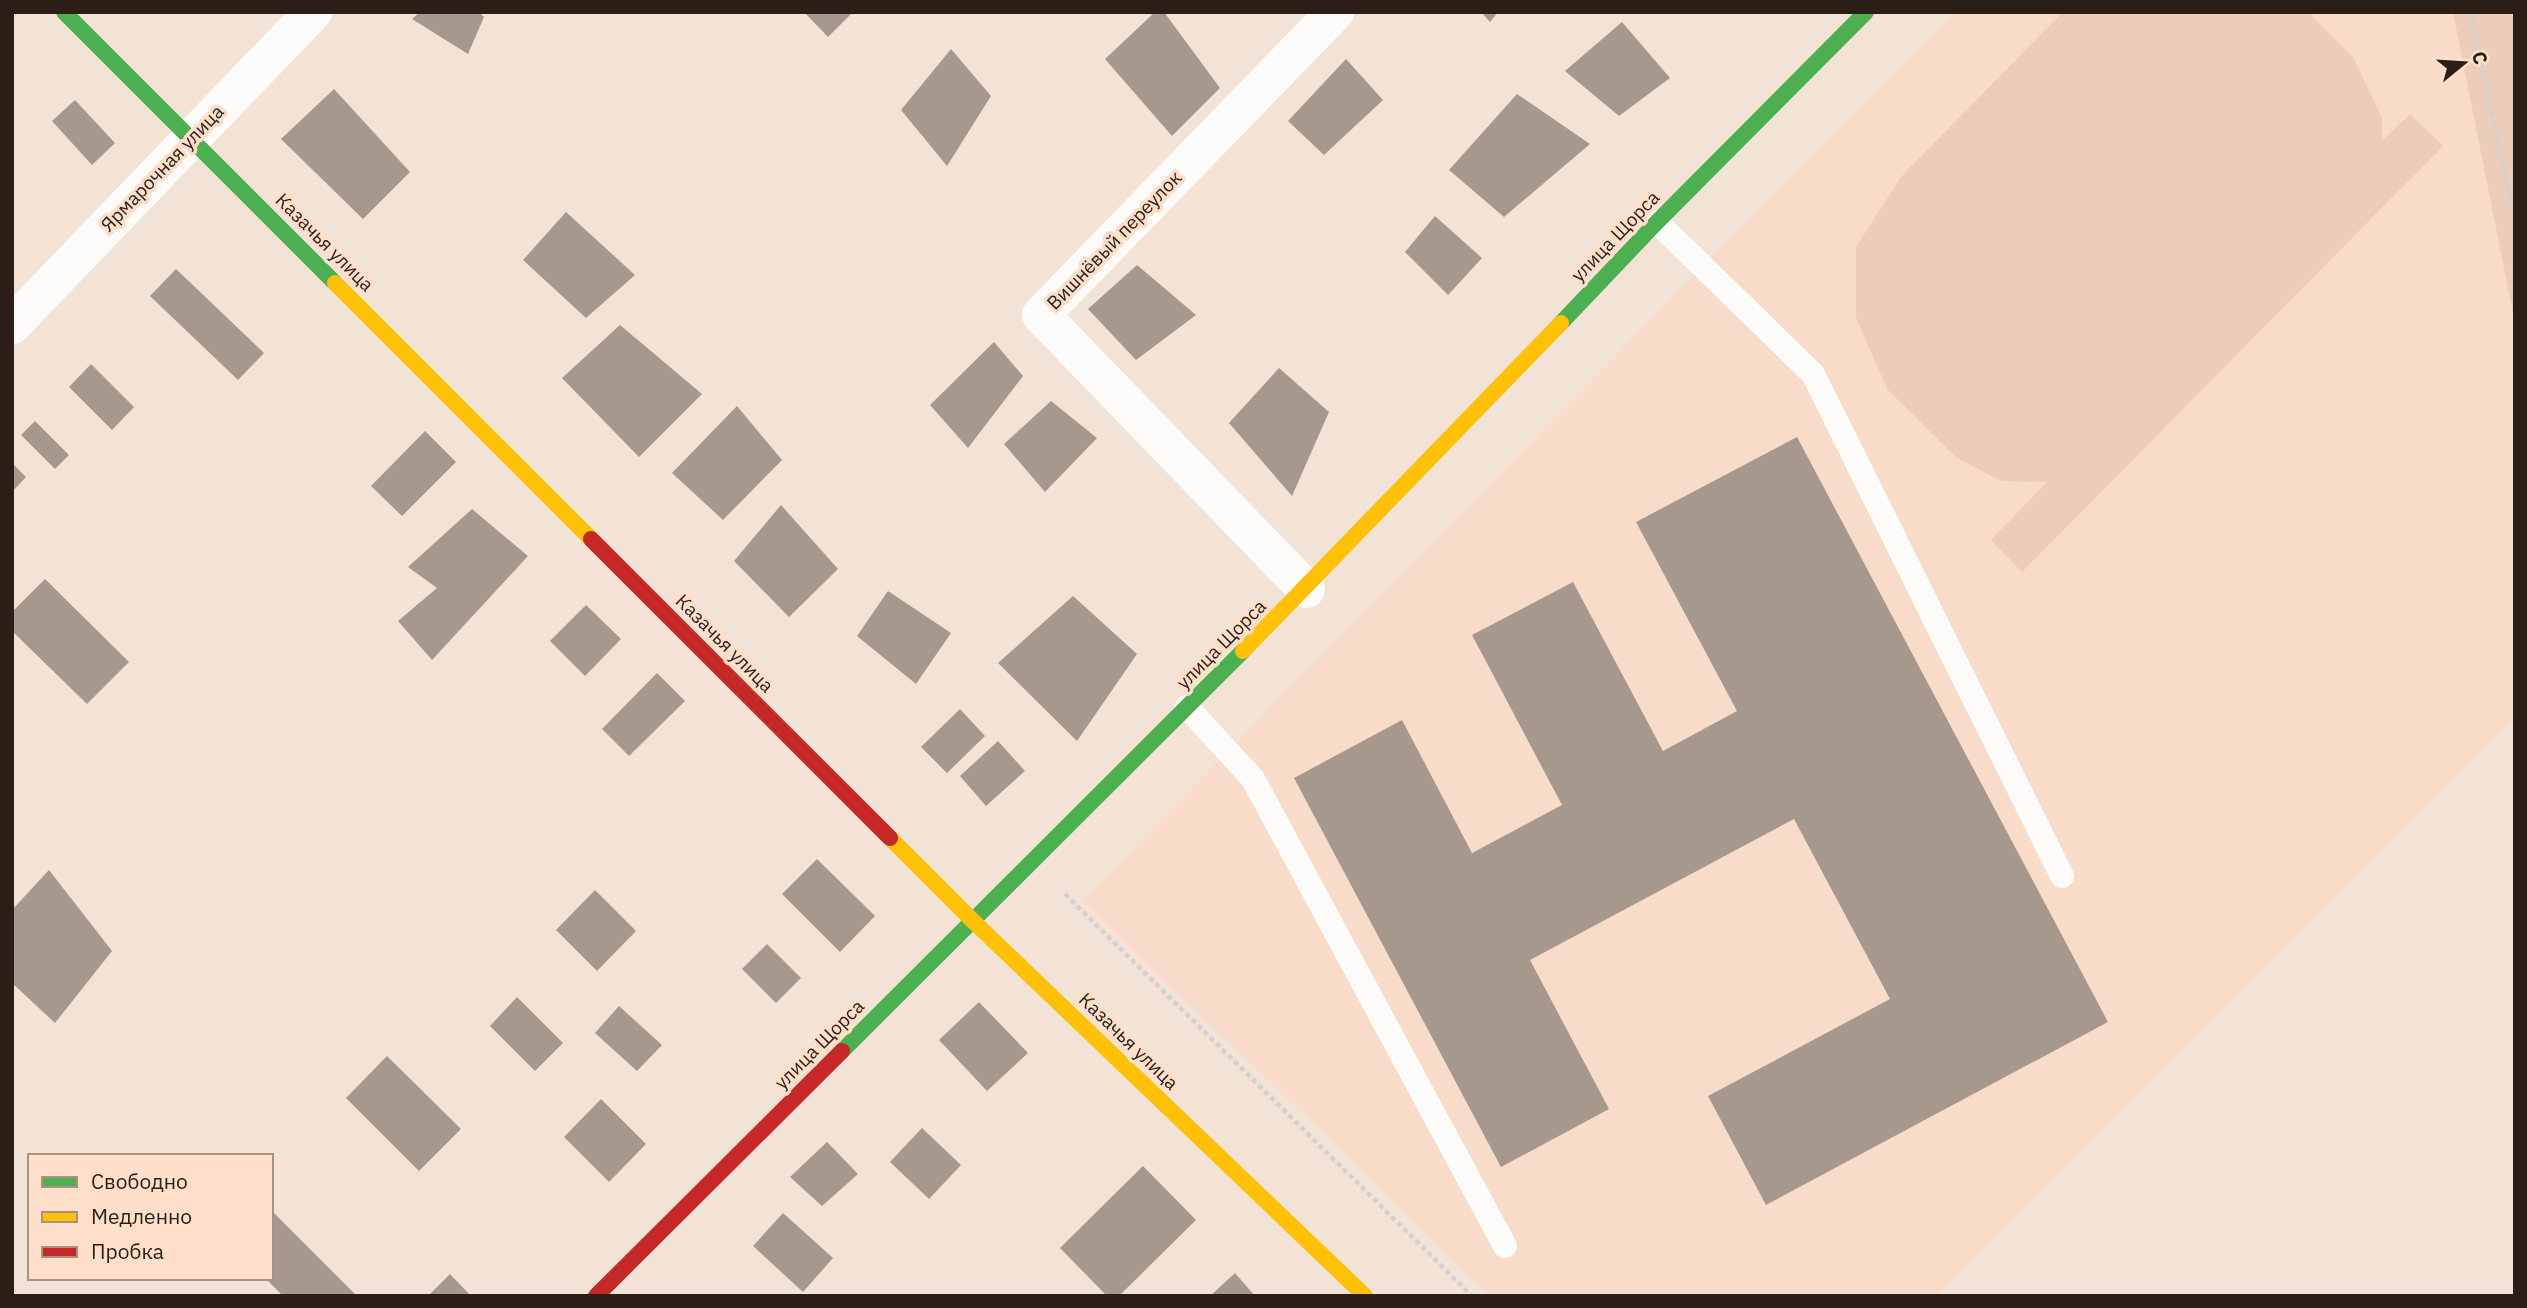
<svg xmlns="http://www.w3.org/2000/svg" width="2527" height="1308" font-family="'IBM Plex Sans',sans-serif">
	<rect width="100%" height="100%" fill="#f3e2d6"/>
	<path fill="#f8dbc8" d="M1953,12h500l62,312v394l-578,578h-446l-409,-396z"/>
	<path fill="#ebcdb9" d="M2063,12h245l45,45 29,61v23l28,-27 33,32 -421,426 -31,-32 56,-58 -46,-1 -44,-23 -69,-68 -32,-72v-71l45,-70z
		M2453,12h62v312z"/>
	<path fill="#a7988d" d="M420,12h59l5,5 -16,37 -56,-35z
		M804,12h49l-25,25z
		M1155,12h9l56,76 -48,48 -67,-77z
		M1481,12h17l-8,10z
		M1622,22l48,56 -51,38 -54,-45z
		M951,49l40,47 -44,70 -46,-56z
		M1346,59l37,41 -59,55 -36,-34z
		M334,89l76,83 -47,47 -82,-80z
		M1517,94l73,50 -86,73 -55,-47z
		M75,100l40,43 -23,22 -40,-44z
		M566,212l69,63 -49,43 -63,-58z
		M1435,216l47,42 -34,37 -43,-43z
		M1137,265l59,50 -60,45 -48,-51z
		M176,269l88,84 -26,27 -88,-84z
		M620,325l82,69 -63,63 -77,-79z
		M994,342l29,34 -55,72 -38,-43z
		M91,364l43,43 -22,23 -43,-43z
		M1279,368l50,44 -37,84 -63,-73z
		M1051,401l46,37 -52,54 -41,-48z
		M737,406l45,54 -59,60 -51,-47z
		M35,421l34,34 -14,14 -34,-34z
		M425,431l31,31 -54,54 -31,-30z
		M1797,437l311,585 -342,183 -58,-109 182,-97 -96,-180 -264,141 79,149 -108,58 -207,-389 108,-58 70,133 90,-48 -90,-170 101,-53 90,169 74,-40 -101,-189z
		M12,463l14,14 -14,15z
		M781,505l57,64 -49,48 -55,-56z
		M472,509l56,47 -96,104 -34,-39 39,-33 -29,-21z
		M45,579l84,83 -42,42 -75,-73v-19z
		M888,591l63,42 -35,51 -59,-48z
		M1073,596l64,58 -60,87 -79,-78z
		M586,605l35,34 -36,37 -35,-35z
		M657,673l28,28 -56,55 -27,-27z
		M960,709l25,27 -38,37 -26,-26z
		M998,741l27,30 -39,35 -26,-30z
		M817,859l58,57 -35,36 -58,-58z
		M49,870l63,81 -57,72 -43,-40v-73z
		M595,890l41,41 -39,40 -41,-41z
		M767,944l34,34 -25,25 -34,-34z
		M517,997l46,46 -28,28 -45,-45z
		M979,1002l49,51 -41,38 -48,-51z
		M619,1006l43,39 -25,26 -42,-38z
		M387,1056l74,73 -42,42 -73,-73z
		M601,1099l45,45 -37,38 -45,-45z
		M922,1128l39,37 -32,34 -39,-37z
		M827,1142l31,32 -36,32 -32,-29z
		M1143,1166l53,54 -77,76h-12l-47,-48z
		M271,1210l86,86h-74l-18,-18h6z
		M783,1213l50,45 -30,34 -50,-46z
		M1235,1273l20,23h-45z
		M450,1274l21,22h-43z"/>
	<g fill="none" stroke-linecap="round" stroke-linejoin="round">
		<path stroke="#d5d0ce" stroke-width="4.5" stroke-dasharray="5 3.5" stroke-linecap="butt" d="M2471,12l44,211
			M1065,894l407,402"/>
		<path stroke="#fdfbf9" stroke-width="24" d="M1657,222l156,152 249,502
			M1187,707l66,72 252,467"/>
		<path stroke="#fdfbf9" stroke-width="38" d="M12,325l301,-313
			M1306,589l-265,-274 294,-303"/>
		<path stroke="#4caf50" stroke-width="16" d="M64,12l271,271
			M1561,323l96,-101 209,-210
			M842,1051l401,-400"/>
		<path stroke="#ffc107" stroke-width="16" d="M335,283l256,256
			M1243,651l318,-328
			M890,838l83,83 392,375"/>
		<path stroke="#c62828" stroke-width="16" d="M591,539l299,299
			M596,1296l246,-245"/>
	</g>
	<g text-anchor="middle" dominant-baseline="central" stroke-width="7" stroke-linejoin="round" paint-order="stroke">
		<g font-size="19" fill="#2a1e17" stroke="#ffdfca">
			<text transform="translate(162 168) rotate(-46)">Ярмарочная улица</text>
			<text transform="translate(1615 236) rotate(-46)">улица Щорса</text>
			<text transform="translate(1114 240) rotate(-46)">Вишнёвый переулок</text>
			<text transform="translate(325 242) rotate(45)">Казачья улица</text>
			<text transform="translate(725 643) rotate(45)">Казачья улица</text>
			<text transform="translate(1221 644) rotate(-45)">улица Щорса</text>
			<text transform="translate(1129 1041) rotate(44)">Казачья улица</text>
			<text transform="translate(819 1044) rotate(-45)">улица Щорса</text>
		</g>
	</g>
	<rect width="2527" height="1308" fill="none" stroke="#2a1e17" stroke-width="28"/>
	<rect x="28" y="1154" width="245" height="126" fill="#ffdfca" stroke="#aa9282" stroke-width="2"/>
	<rect x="42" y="1177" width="35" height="10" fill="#4caf50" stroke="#aa9282" stroke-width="2"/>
	<text x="91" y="1189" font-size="21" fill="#2a1e17">Свободно</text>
	<rect x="42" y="1212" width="35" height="10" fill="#ffc107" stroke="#aa9282" stroke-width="2"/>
	<text x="91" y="1224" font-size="21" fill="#2a1e17">Медленно</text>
	<rect x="42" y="1247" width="35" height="10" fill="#c62828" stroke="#aa9282" stroke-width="2"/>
	<text x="91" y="1259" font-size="21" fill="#2a1e17">Пробка</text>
	<g transform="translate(2464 63) rotate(72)" stroke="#ffdfca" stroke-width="5" paint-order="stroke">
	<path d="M0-5L12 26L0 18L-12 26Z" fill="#2a1e17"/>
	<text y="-10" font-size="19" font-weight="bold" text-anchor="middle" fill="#2a1e17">С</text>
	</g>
</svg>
